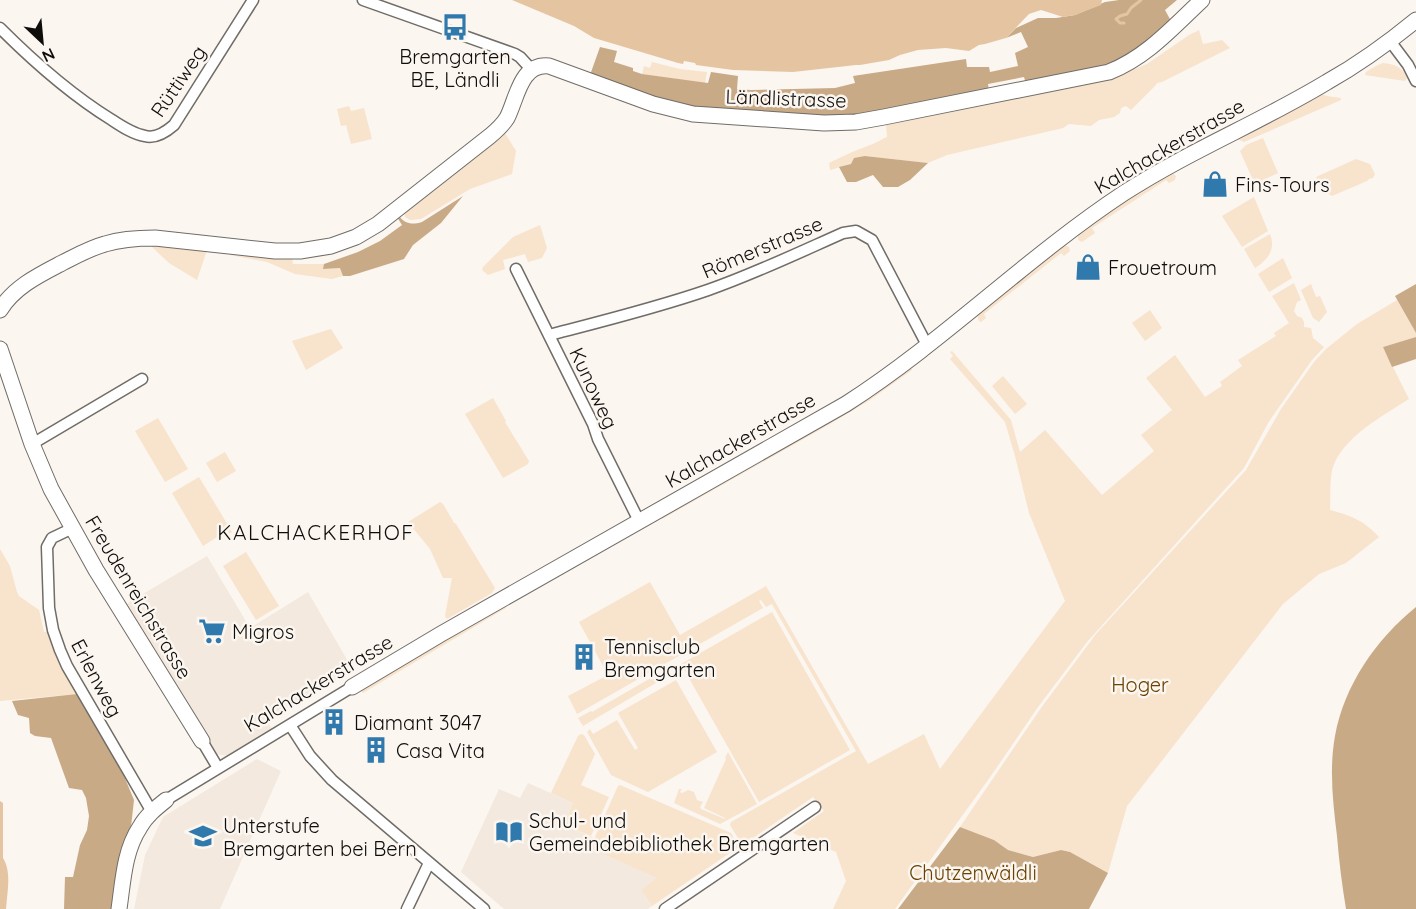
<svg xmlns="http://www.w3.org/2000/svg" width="1416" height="909" font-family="Quicksand,sans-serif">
	<rect width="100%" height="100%" fill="#fbf6f0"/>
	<path fill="#f4e9de" d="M207,556l43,72 58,-36 45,78 -86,51 5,8 -44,27 -13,-2 -89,-150z
		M257,759l24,12 -61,138h-86l11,-54 18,-38z
		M528,783l45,20 -9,22 30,13 -4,10 68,30 -17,12 11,16 -4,3h-144l-43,-37 38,-83 21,9z"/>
	<path fill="#f8e3cc" d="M1199,30l4,14 19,-4 8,8 -68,34 -5,1 -1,2 -25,25 -5,-4 -5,2 -1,5 -6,4 -15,3 -8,6 -22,-2 -6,4 -116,27 -19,8 -62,-7 -15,8 -21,6 -1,-7c14,-7 27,-13 41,-18 5,-1 11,-6 17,-8l-1,-12 219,-44 42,-17 42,-29z
		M652,62l28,7 27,3 -2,11 -63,-9 2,-8 6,2z
		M1383,63c11,1 20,4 24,15l-2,3 -40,-6 1,-3 10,-6z
		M1319,93l8,3 14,2v2l-97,42 -7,-3z
		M349,106l2,5 13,-3 8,31 -21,5 -5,-19 -5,1 -4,-17z
		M505,133l11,18 -4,23 -42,15 -49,30 -11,1 -5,-3 -1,-6 96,-72z
		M1263,138l15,35 -19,9 -6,-2 -13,-29 6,-6z
		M1356,159l14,5 5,10 -2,4 -4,1 -2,2 -35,15 -9,-5 -7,-14z
		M1168,172l4,1 4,3 -1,4 -6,3 -3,-3 -74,48 3,5 -13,9 -4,-2v-6l33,-25z
		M1254,197l14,34 -26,16 -20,-31z
		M540,225l7,23 -5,10 -14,4 -3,-8 -22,6 2,9 -17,6 -6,-5 1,-3 30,-30z
		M1270,234c6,15 -2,26 -15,34l-11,-19z
		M149,244l58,6 -10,30 -28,-17z
		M1064,245l5,2 1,4 -6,5 -3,-3 -77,61 2,4 -5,4 -2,-1 -2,-6z
		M231,252l61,5 1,7h31v5l17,-1 2,8 -11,3 -37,-5 -28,-12 -37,-7z
		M1283,258l9,20 -23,14 -11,-18z
		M1294,283l7,17 -4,2 -3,9 3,5 5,2 2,4v5l7,1 2,10 11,9 -12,13 -33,47 -11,16 -24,45 -157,174 -49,65 -45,66 -98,136h-62l13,-28 -10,-29 -43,-19 31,-22 -11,-14 -69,47 -3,-1 -11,-18 1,-3 125,-71 -84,-147 -6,3 -5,-7 -2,1 4,7 -186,106 -9,-18 40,-21 -29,-53 71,-40 30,53 86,-49 102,178 56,-30 16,35 125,-168 -36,-88 -14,-57 -10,-34 -55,-63 3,-3 -3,-4 2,-1 59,69 9,32 25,-22 57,65 52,-44 -13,-16 31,-25 -26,-32 29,-23 30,42 17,-11 -2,-4 22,-16 -4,-6 38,-24 -2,-3 15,-10 -17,-27z
		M1311,284l5,13 4,-1 7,16 -8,10 -6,-4 -12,-28z
		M1397,300l19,33v4l-33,10 26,52c-25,16 -66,38 -76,68 -4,13 -2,29 -3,43 22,6 33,10 49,27l-33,26 -27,11 -36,30 -156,202 -19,67 -38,-21 -9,-2 -28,7 -25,-7 -14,-10 -34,-13 81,-119 55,-74 150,-164 35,-61 33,-47 12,-13 31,-25z
		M1150,310l12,18 -17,13 -13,-18z
		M331,329l12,19 -37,22 -14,-29z
		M909,366l3,4 -42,30 -40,24 -168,95 -2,-4z
		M1003,376l24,28 -12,10 -23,-28z
		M493,398l13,23 -1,1 24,39 -1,3 -25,14 -38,-64z
		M158,418l30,51 -23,13 -30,-51z
		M225,452l11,19 -19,11 -11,-19z
		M199,477l33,55 -5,3 -2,-3 -22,14 -31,-53z
		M440,502l3,2 10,17v1l3,2 39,64 -3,5 -45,26 -2,-3 7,-38h-9l-13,-29 -22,-27z
		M0,549l10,17 7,26 2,4 20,14 5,22h5l10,27 18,35 -77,7z
		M246,552l33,54 -23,14 -33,-54z
		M503,604l3,4 -143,85 -3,-5z
		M772,612l78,138 -91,52 -78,-138z
		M663,671l3,6 -83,49 -5,-8 13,-7 1,1z
		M676,680l41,72 -69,40 -37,-17 -24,-43 3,-3 3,5 24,-14 18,30 3,-2 -20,-35z
		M581,734l3,1 11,19 -14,31 28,12 -18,39 -27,-11 9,-22 -22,-10 27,-57z
		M728,752l29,52 -37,20 -46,-21 5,-14h3l-2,3 2,1 6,-3 6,2 3,8 6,2 -3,5 1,2 24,10v-1l-21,-10 22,-49 -1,-1z
		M620,785l111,48 7,12 -1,3 -85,58 -11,-16 16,-12 -67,-30 28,-62z"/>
	<path fill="#c9aa86" d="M1119,0h58l-12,10 6,11 -13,13 -40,29 -92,21 -2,-7 -36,7 1,7 -128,25 -57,1 -126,-12 -88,-30 10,-28 17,4 -3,11 19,6v3l9,3 66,9 3,-11 27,4 -1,13 14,1 84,-2 20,-5 -2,-7 113,-17 1,8h22l1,5 28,-6 -3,-13 13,-6 -7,-15 -15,6 10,-10 22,-10h18l19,-3 30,-13z
		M865,156l63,7 -18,17 -12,7h-15l-10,-12 -17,7h-9l-8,-15 12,-3 3,-6z
		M463,196l-22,27 -28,22 -9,14 -54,17h-7l-3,-8 -17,1 1,-5 34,-12 22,-11 22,-16 -5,-8 2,-1c6,8 13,9 23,6z
		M1416,284v49l-21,-37z
		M1416,337v22l-24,8 -9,-20z
		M1416,607v302h-70c-4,-24 -7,-48 -9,-73 -4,-33 -8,-67 -2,-100 9,-50 41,-97 81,-129z
		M77,694l45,77 12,29 -3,27 -9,26 -9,56h-49l1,-32h8l7,-32 7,-15 2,-14 -3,-18 -4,-8 -13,-2 -18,-50 -16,-2 -5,-3 -1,-15 -11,-3 -6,-14z
		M960,827l34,13 14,10 25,7 28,-7 9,2 38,21 -19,36h-191z"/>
	<path fill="#e5c5a1" d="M512,0h593h-3l-1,5 -26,10 -12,2 -22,-7 -12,4 -23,24 -21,6 -6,1 -10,6 -23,-3 -28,2 -18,5 -11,5 -29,5h-4l-63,7 -60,-2 -37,-5 -1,-2 -11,-2 -1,3 -5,-1 -84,-25 -20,-12z
		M0,801l3,2v55c9,14 4,35 3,51h-6z"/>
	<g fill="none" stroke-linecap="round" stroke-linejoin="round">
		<path stroke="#e5c5a1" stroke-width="3" d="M1124,23h-4l-4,-4 4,-3 7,-2 4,-6 10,-8"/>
		<defs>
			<path id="street" d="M363,0l152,54 5,3 11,12
				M0,28c34,34 70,66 112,92 9,6 21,14 33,16 11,3 21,-4 29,-11l79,-125
				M1390,41l18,24 8,16
				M516,269l77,155 5,15 41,82
				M549,335c54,-14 107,-27 159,-45 46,-16 90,-37 135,-57l13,-2 16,9 55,105
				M32,444l110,-65
				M73,528l-21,10 -5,9 2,61 4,22 7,20 7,16 85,146
				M290,725l20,31 22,24 152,129
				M202,741l16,27
				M166,800l186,-113
				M407,909l22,-46
				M665,909l150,-102"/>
			<path id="secondary" d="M0,310c14,-23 39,-35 62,-47 14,-7 28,-15 43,-19 16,-5 33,-6 50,-6l120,13h25l31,-5 25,-9 22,-13 112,-88c6,-5 12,-10 17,-18 10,-19 13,-55 42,-52l104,38 40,10 131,9 32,-1 28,-5 225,-45c38,-15 64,-45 93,-72
				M0,349l32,95 19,45 45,81 106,171
				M352,687l89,-53 405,-230c98,-63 181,-147 278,-211 65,-42 137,-71 203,-111 32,-18 61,-39 89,-62
				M119,909c4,-27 5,-58 21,-82 6,-11 16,-19 26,-27"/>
		</defs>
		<use href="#street" stroke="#706c67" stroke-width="13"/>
		<use href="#secondary" stroke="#706c67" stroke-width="17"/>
		<use href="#street" stroke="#fff" stroke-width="10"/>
		<use href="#secondary" stroke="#fff" stroke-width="15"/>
	</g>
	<defs>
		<symbol id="bus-bare" viewBox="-9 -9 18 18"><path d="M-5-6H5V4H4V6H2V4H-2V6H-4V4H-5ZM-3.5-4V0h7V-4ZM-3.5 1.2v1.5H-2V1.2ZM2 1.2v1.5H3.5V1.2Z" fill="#3079ad" stroke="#fbf6f0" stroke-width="2.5" paint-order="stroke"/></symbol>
		<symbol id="shop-bare" viewBox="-9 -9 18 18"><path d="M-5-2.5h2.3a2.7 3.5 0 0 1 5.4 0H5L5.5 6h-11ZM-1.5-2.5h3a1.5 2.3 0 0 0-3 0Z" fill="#3079ad" stroke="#fbf6f0" stroke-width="2.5" paint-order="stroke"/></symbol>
		<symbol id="supermarket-bare" viewBox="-9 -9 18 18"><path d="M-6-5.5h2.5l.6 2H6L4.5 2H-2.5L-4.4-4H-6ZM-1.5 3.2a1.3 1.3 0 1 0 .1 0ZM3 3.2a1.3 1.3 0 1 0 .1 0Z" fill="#3079ad" stroke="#fbf6f0" stroke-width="2.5" paint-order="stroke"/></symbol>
		<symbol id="building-bare" viewBox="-9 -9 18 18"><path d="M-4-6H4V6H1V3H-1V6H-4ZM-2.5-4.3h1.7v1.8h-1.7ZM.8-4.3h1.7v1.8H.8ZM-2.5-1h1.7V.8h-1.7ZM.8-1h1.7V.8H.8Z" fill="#3079ad" stroke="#fbf6f0" stroke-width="2.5" paint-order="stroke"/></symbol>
		<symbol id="library-bare" viewBox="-9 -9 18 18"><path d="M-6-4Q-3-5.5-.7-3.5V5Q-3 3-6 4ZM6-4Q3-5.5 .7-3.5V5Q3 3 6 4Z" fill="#3079ad" stroke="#fbf6f0" stroke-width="2.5" paint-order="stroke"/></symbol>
		<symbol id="school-bare" viewBox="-9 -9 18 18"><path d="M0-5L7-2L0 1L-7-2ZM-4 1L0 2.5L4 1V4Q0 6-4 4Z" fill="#3079ad" stroke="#fbf6f0" stroke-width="2.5" paint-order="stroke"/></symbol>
	</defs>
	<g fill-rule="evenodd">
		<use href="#bus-bare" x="436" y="8" width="38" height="38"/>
		<use href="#shop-bare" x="1196" y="165" width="38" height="38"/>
		<use href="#shop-bare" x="1069" y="248" width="38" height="38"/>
		<use href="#supermarket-bare" x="193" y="612" width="38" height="38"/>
		<use href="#building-bare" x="565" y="638" width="38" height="38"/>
		<use href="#building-bare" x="315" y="703" width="38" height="38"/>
		<use href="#building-bare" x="357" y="731" width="38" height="38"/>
		<use href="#library-bare" x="490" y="813" width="38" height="38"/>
		<use href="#school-bare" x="184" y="817" width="38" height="38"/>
	</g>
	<g text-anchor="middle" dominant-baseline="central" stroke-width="5" stroke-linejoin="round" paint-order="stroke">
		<g font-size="20" fill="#0f0d0b" stroke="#fbf6f0" text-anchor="start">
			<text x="455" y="56" text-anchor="middle">Bremgarten<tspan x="455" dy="23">BE, Ländli</tspan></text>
			<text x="1235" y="184">Fins-Tours</text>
			<text x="1108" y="267">Frouetroum</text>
			<text x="232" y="631">Migros</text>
			<text x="604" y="646">Tennisclub<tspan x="604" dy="23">Bremgarten</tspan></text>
			<text x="354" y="722">Diamant 3047</text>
			<text x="396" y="750">Casa Vita</text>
			<text x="529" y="820">Schul- und<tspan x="529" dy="23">Gemeindebibliothek Bremgarten</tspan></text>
			<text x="223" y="825">Unterstufe<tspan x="223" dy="23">Bremgarten bei Bern</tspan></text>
		</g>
		<g font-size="20" fill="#0f0d0b" stroke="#fbf6f0">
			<text transform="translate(178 81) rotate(-56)">Rüttiweg</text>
			<text transform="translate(786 98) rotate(2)">Ländlistrasse</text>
			<text transform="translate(1169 146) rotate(-30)">Kalchackerstrasse</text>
			<text transform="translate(762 247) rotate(-23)">Römerstrasse</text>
			<text transform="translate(594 388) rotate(65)">Kunoweg</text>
			<text transform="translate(740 440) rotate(-30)">Kalchackerstrasse</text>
			<text transform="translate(139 597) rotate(59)">Freudenreichstrasse</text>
			<text transform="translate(97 678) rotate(62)">Erlenweg</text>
			<text transform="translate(318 683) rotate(-31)">Kalchackerstrasse</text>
		</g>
		<g font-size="20" fill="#6a4100" stroke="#fbf6f0">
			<text x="1140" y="684">Hoger</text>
			<text x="973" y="872">Chutzenwäldli</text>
		</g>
		<g font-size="21" letter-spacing="1.5" fill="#0f0d0b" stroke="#fbf6f0">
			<text x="316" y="532">KALCHACKERHOF</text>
		</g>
	</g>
	<g transform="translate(42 42) rotate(154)" stroke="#fbf6f0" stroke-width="4.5" paint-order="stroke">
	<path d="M0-4.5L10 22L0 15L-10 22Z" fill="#0f0d0b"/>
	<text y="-9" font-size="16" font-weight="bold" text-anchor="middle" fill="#0f0d0b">N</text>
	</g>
</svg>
